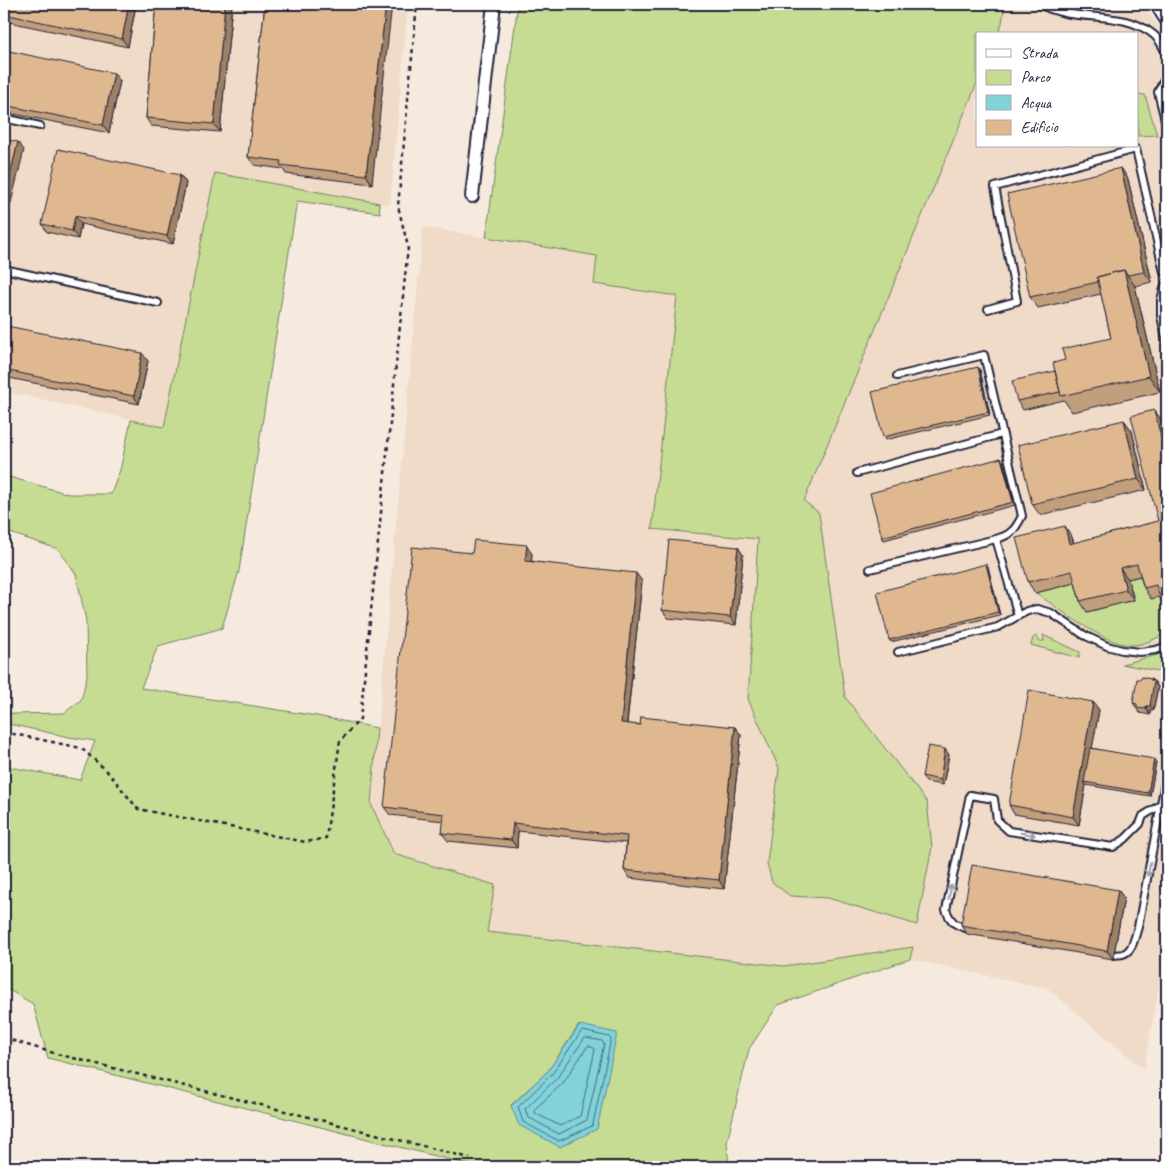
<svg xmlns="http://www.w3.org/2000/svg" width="1171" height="1171" font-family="Caveat,sans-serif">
	<rect width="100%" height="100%" fill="#f6eade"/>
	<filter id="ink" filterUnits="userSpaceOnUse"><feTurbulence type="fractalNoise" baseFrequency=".02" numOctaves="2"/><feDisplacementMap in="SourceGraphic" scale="10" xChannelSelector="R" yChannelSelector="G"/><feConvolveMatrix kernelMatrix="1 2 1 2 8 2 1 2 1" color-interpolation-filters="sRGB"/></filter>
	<g filter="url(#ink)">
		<path fill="#efdbc7" d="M4,4h404l-18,201 -175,-31 -51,253 -160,-36z
			M1005,4h91l52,8 11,14 8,14v900l-23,129 -97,-81 -137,-29 2,-12 -128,19 -297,-34 8,-47 -101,-31 -23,-50 52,-577 174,29 -3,28 83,12 -25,232 106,11 -10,160 31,69 -12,95 23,33 38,2 89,27 10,-123 -82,-105 -26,-183 -15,-13 173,-418v63h160v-112h-139l4,-11z"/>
		<path fill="#c6dc92" stroke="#747f66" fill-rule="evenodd" d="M518,4h487l-3,19 -4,11h-21v49l-173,418 15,12 26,184 82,105 5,45 -15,78 -89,-27 -38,-2 -18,-14 -5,-19 12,-95 -31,-69 10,-160 -106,-10 25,-233 -83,-12 3,-28 -111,-19z
			M1137,94l8,1 12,40 -19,1z
			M215,173l164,30 1,10 -83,-12 -58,370 -17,57 -64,18 -17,42 176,28 60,12 -6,76 23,50 101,31 -8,47 297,34 129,-19 -3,12 -132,46 -29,44 -22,93 2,25h-251l-430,-109 -15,-54 -29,-17v-221l76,14 15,-39 -26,-4 -65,-14v-12l10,3 50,-1 17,-13 6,-24 -1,-55 -10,-47 -18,-25 -54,-18v-52l2,-3 63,18h42l9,-24 11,-50 33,7zM579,1025l-19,122 -49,-42 37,-34z
			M1145,575l18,21 3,10h1v26c-11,7 -23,13 -36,13 -26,0 -73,-37 -95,-52l43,-11 8,30 46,-12 -5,-21z
			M1043,635l37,17 -1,6 -48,-13 2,-7 4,-2 2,5h5z
			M1161,654l6,1v18l-45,-9z"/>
		<path fill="#81d3d9" stroke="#5b8c9a" d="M580,1025l37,8 -20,96 -37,18 -41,-22 -8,-19 37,-35z"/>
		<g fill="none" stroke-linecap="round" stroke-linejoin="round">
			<path stroke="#48697a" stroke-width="1" d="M583,1031l26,6 2,2 -18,85 -1,2 -33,15 -36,-19 -5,-15 34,-33 29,-42z
				M586,1038l16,3 2,3 -17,76 -28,14 -31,-17 -3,-8 32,-31 27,-39z
				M589,1046l5,2 1,2 -15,66 -20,10 -25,-13v-4l28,-26 24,-36z"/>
			<defs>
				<path id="service" d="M1039,4c36,20 83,4 115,31 6,5 9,13 13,19
					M1167,74l-9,18 9,36
					M4,118l36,8
					M4,269l154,34
					M988,309l29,-8 -22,-114 141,-38 30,132 -5,19v16l6,27
					M897,376l87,-21 38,161c-7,14 -11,19 -26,23
					M857,473l145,-39
					M870,569l126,-30 22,77
					M898,652l100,-25 29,-16 10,-2 14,4 33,22 23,11 15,4 18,2 16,-2 11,-4
					M1167,740l-1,11 1,6
					M968,929c-13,-4 -17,-7 -22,-19l24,-115 24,4 3,21 12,11 104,16 12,-8 15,-15 3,-8 19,-12
					M1114,955c3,-1 6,0 9,-1 10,-3 12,-18 15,-27l29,-155"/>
				<path id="minor" d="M472,196l22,-192"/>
				<path id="tertiary" d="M1159,4l8,13"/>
			</defs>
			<use href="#service" stroke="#22223b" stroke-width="10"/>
			<use href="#minor" stroke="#22223b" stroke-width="16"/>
			<use href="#tertiary" stroke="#22223b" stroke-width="20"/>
			<path stroke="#22223b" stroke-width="2.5" stroke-dasharray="4 4" stroke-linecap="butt" d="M4,732l77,16 25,22 32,39 168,33 20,-4 14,-97 20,-22 48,-472 -10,-41 19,-202
				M4,1038l53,16 232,58 181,46"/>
			<use href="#service" stroke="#fff" stroke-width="6"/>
			<use href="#minor" stroke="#fff" stroke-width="12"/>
			<use href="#tertiary" stroke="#fff" stroke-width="16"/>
		</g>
		<path fill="#c19e7c" stroke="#22223b" d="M4,4l132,1 -8,42 -124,-26z
			M156,4h76l-12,128 -69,-6 -5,-8z
			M265,4l107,180 -86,-10 -3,-5 -29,-4 -6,-8z
			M4,50l116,31 -11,52 -105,-21z
			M1121,168l7,11 24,103 -17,4 25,106 -88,20 -8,-12 -41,10 -6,-9 38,-30 10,-11 46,-22 -10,-44 -63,14 -8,-11z
			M180,175l6,8 -13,61 -92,-20 -3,15 -31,-7 -5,-8z
			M4,344l144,17 -9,43 -135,-27z
			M980,370l10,45 -105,25 -2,-3z
			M1154,410l8,11 5,21v164h-1l-7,-9 -8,2 -7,-11 -4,-12 -12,3 6,21 -47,12 -7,-11 -5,-18 -40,10 -7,-11 44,-45 2,6 84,-22z
			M1124,420l8,11 14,59 -106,25 -8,-11z
			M1003,461l12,44 -131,35 -2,-3z
			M738,547l5,8 -7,70 -68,-7 -6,-8z
			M472,553l60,1 -1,7 111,20 -15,143 13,1 95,2 6,8 -17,154 -95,-11 -5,-8 2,-27 -108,-12 -1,17 -69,-7 -6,-8 2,-12 -54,-6 -6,-8z
			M988,567l12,48 -109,27 -2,-2z
			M1153,681h1l4,6 -5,24h-3v4l-10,-2 -7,-10z
			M1093,702l6,8 -7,38 64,14 -6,34 -64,-11 -7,40 -65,-11 -5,-9z
			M945,749l4,6 -6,30 -17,-3 -4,-6z
			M1118,890l6,8 -11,61 -146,-25 -6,-9z"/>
		<path fill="#9d8165" stroke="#22223b" d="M129,4h6l1,1 -8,42 -6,-8z
			M225,4h7l-12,128 -6,-8z
			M386,4h6l-20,180 -6,-9z
			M114,73l6,8 -11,52 -6,-8z
			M18,142l6,8 -20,81v-31z
			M1121,168l7,11 24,103 -8,-10z
			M180,175l6,8 -13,61 -6,-8z
			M75,216l6,8 -3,15 -6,-8z
			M1124,270l11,16 25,106 -11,-16z
			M142,353l6,8 -9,43 -5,-8z
			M978,367l2,3 10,45 -2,-3z
			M1154,410l8,11 5,21v18z
			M1124,420l8,11 14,59 -8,-11z
			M1001,458l2,3 12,44 -2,-3z
			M1065,526l7,11 5,18 -8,-11z
			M527,545l5,9 -1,15 -6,-8z
			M738,547l5,8 -7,70 -6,-8z
			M986,564l2,3 12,48 -2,-3z
			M1120,568l8,11 6,21 -8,-10z
			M636,573l6,8 -16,150 -5,-8z
			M1151,679l7,8 -5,24 -3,-5z
			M1093,702l6,8 -13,73 -2,-1 2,3 -7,40 -6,-8z
			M1146,706l4,5v4l-4,-6z
			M735,727l6,8 -17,154 -5,-9z
			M945,749l4,6 -6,30 -3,-5z
			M1154,759l2,3 -6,34 -2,-3z
			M513,823l5,8 -1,17 -6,-8z
			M1118,890l6,8 -11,61 -6,-8z"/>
		<path fill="#e0b890" stroke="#22223b" d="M4,4h125l-7,35 -118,-25z
			M156,4h69l-11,120 -68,-6z
			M265,4h121l-20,171 -86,-10 1,-4 -33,-4z
			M4,50l110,23 -11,52 -99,-20z
			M4,139l14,3 -14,58z
			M58,149l122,26 -13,61 -92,-20 -3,15 -30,-7z
			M1121,168l23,104 -16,3 -4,-5 -27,7 1,5 -68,15 -23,-103z
			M1124,270l25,106 -88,20 -8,-33 12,-3 -3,-11 49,-11 -14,-61z
			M7,326l135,27 -8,43 -130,-26v-26z
			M978,367l10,45 -105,25 -11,-45z
			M1055,371l5,21 -43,9 -5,-20z
			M1154,410l13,50v133l-8,2 -3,-10 -12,3 -7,-24 -17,4 6,22 -46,11 -8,-30 -44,11 -12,-44 49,-12 4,18 89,-23 -27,-105z
			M1124,420l14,59 -106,25 -14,-59z
			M1001,458l12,44 -131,35 -12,-44z
			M474,540l53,5 -2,16 111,12 -15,150 19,2 1,-8 94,10 -16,153 -95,-10 3,-34 -114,-13 -2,17 -69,-7 2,-19 -60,-7 28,-260 60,6z
			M669,540l69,7 -8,70 -68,-7z
			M986,564l12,48 -109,28 -12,-48z
			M1142,677l9,2v2h3l-4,25h-4v3l-9,-1v-4l-4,-1 4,-24h4z
			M1029,690l64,12 -20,115 -64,-12z
			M928,746l17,3 -5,31 -18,-4z
			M1090,748l64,11 -6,34 -64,-11z
			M972,865l146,25 -11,61 -146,-26z"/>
		<defs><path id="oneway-shaft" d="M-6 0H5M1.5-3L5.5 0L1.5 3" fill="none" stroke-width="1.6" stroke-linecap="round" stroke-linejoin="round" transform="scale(1.25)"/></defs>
		<g stroke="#9c9ca7">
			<use href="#oneway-shaft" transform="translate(1028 834) rotate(9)"/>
			<use href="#oneway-shaft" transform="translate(1149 869) rotate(101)"/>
			<use href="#oneway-shaft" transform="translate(950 892) rotate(-78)"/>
		</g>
	</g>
	<rect width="1171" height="1171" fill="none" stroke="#fff" stroke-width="20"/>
	<rect x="10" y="10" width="1151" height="1151" fill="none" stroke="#22223b" stroke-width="2" filter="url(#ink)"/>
	<rect x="976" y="32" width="162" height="115" fill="#ffffff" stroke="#a7a7b1"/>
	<rect x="986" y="49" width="25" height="8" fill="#ffffff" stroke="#a7a7b1"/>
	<text x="1021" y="58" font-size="15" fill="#22223b">Strada</text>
	<rect x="986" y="70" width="25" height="15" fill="#c6dc92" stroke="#a7a7b1"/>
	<text x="1021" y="82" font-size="15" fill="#22223b">Parco</text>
	<rect x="986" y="95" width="25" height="15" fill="#81d3d9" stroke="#a7a7b1"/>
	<text x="1021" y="108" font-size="15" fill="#22223b">Acqua</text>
	<rect x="986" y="120" width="25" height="15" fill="#e0b890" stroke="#a7a7b1"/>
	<text x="1021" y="132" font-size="15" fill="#22223b">Edificio</text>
</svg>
